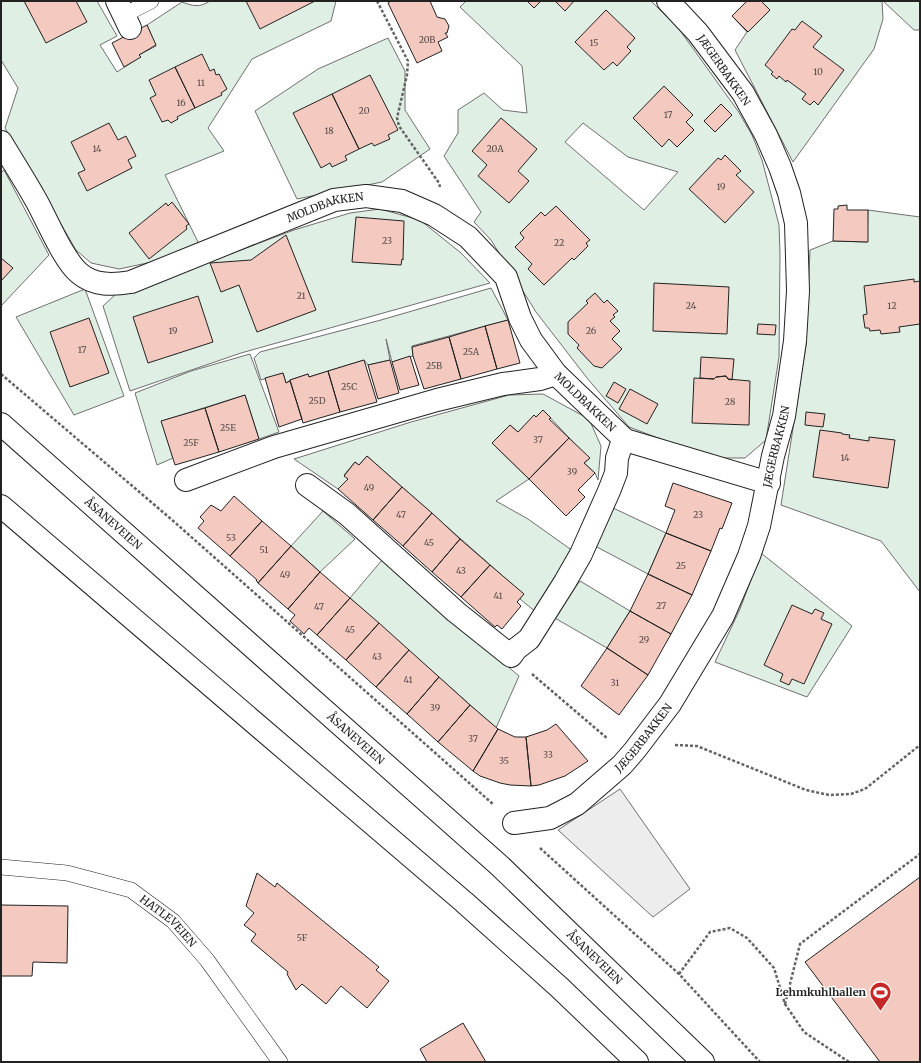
<svg xmlns="http://www.w3.org/2000/svg" width="921" height="1063" font-family="Merriweather,serif">
	<rect width="100%" height="100%" fill="#fff"/>
	<path fill="#e0efe3" stroke="#6f6f6f" fill-rule="evenodd" d="M1,1h96l20,35 -17,9 17,27 23,-15 -1,-2 17,-9 -9,-21 35,-23c11,4 17,6 28,-1h126l-5,20 -79,38 -44,69 16,23 -59,24 34,69 -47,18 -33,7 -28,-6 -15,-13 -71,-122 13,-40 -17,-28z
		M466,1h185l28,28 59,82 14,24 10,25 17,65 1,29 -1,103 -13,83 -21,18h-26l-45,-14 -45,-17 -42,-49 -51,-66 -45,-72 -17,-18 7,-10 -37,-56 14,-23v-23l26,-17 19,17 24,3 -5,-47 -62,-59zM583,123l45,34 50,15 -34,38 -79,-68z
		M747,1h135l1,18 -9,30 -81,113 -58,-112 12,-18 -15,-16z
		M883,1h37v29h-6z
		M388,38l17,33v39l25,39 -48,33 -85,17 -42,-88 63,-42z
		M4,170l45,85 -48,51v-133z
		M380,209l40,11 41,33 29,30 -249,70 -111,38 -27,-85 13,-12 82,-28 96,-36 56,-17z
		M868,210l52,7v375l-39,-51 -100,-36 25,-160 4,-95 23,-9 34,1z
		M491,288l17,32 -96,26 1,10 -21,6 -6,-23 4,21 -22,5 -4,-5 -55,17 -1,-3 -18,6 -4,3 -3,-10 -22,7 -7,-22 6,-6 121,-32z
		M85,289l39,107 -50,19 -58,-98z
		M250,354l29,78 -20,7 -14,-44 -83,26 11,37 -16,7 -22,-72 56,-22z
		M543,394l46,25 12,27 -3,34 -3,-7 -11,-10 5,-4 -46,-49 -7,7h-3l-15,15 -8,-7 -18,18 37,36 -33,22 32,18 45,32 -36,62 -17,-14 3,-5 -156,-138 -8,9 -4,-3 -11,13 4,4 -10,10 -44,-30 117,-37 98,-27z
		M611,507l55,26 -18,41 -53,-28z
		M323,511l32,28 -35,33 -29,-26z
		M761,553l91,73 -45,71 -92,-35 25,-53z
		M382,560l137,116 -23,52 -146,-130z
		M580,581l50,30 -23,37 -54,-31z"/>
	<path fill="#ededed" stroke="#6f6f6f" d="M620,789l70,100 -37,28 -95,-87z"/>
	<path fill="#f3c9c0" stroke="#222" d="M24,1h52l11,21 -41,21z
		M246,1h69l-55,28z
		M391,1h39l7,16 8,2 4,7 -2,7h-2l3,4 -10,5 4,9 -25,12 -29,-60z
		M527,1h14l-7,7z
		M555,1h19l-9,10z
		M747,1h14l9,9 -22,22 -16,-16z
		M606,10l29,28 -8,9 4,4 -14,15 -4,-4 -9,8 -29,-28z
		M802,21l20,15 -9,11 31,23 -26,35 -4,-4 -4,4 -8,-6 4,-5 -19,-14 -1,2 -7,-6 -2,3 -6,-5 2,-2 -8,-7 27,-36 3,1z
		M147,25l9,20 -17,10 2,2 -17,10 -12,-24z
		M202,54l8,17 4,-2 2,6 3,-1 8,15 -6,4 1,2 -27,13 -20,-41z
		M175,67l20,41 -18,9 1,2 -7,4 -3,-3 -6,2 -12,-24 6,-3 -7,-15z
		M370,75l28,55 -10,5 2,4 -16,7 -2,-3 -13,6 -27,-55z
		M664,86l29,29 -7,7 8,8 -17,17 -8,-8 -7,8 -29,-29z
		M332,94l27,55 -14,7 2,4 -15,7 -2,-4 -9,5 -28,-55z
		M721,104l11,11 -17,17 -11,-11z
		M501,118l36,31 -19,22 11,10 -20,22 -31,-27 9,-11 -15,-14z
		M109,123l9,17 8,-4 10,20 -8,4 4,8 -45,23 -9,-18 7,-3 -14,-28z
		M725,155l16,16 -5,4 18,17 -29,31 -36,-34 29,-31 3,2z
		M172,202l17,22 -3,2 1,3 -38,30 -20,-26 37,-30 2,3z
		M847,205v5h21v32l-35,-1 1,-32h4v-3z
		M556,206l34,34 -4,3 2,3 -14,14 -2,-2 -28,27 -16,-16 4,-5 -17,-17 9,-9 -4,-5 21,-21 4,4z
		M356,217l48,4 -1,39 -1,-1 -1,6 -49,-3z
		M286,235l30,75 -59,22 -18,-47 -18,7 -11,-29 41,-3z
		M1,258l12,10 -12,13z
		M914,279v3l6,-1v43l-21,3 1,5 -19,2 -1,-4 -10,1 -1,-3h-4l-2,-13 4,-1 -3,-28z
		M654,283l75,4 -2,47 -74,-3z
		M595,293l9,10 3,-3 11,11 -5,4 2,2 -5,4 10,10 -8,8 10,10 -20,19 -8,-2 -17,-18 2,-3 -11,-11v-12l20,-19 -2,-2z
		M198,296l15,46 -65,21 -15,-46z
		M89,318l20,55 -39,14 -20,-55z
		M508,320l12,43 -23,6 -12,-43z
		M758,324l18,1 -1,10 -18,-1z
		M485,326l12,43 -36,10 -12,-42z
		M449,337l12,42 -37,10 -11,-33 -1,-9z
		M410,356l9,29 -19,5 -8,-28z
		M701,357l33,2 -2,21 -4,-1 -2,-3 -10,1 -2,2 -14,-1z
		M364,360l13,42 -37,10 -12,-41z
		M390,360l9,33 -21,6 -10,-34z
		M328,371l12,41 -37,11 -13,-43 18,-6 1,3z
		M283,373l3,10 4,-2 12,38 -23,8 -14,-49z
		M726,376l2,3 22,2 -1,44 -57,-2 2,-45 20,1 2,-2z
		M614,382l12,7 -8,14 -12,-7z
		M630,389l28,15 -11,20 -28,-15z
		M245,395l14,44 -40,13 -14,-44z
		M205,408l14,44 -44,13 -14,-44z
		M543,410l8,8 -2,1 20,19 -40,41 -37,-36 18,-18 8,7 16,-17 2,2z
		M806,412l19,2 -2,13 -18,-2z
		M820,430l22,3v1l8,1 -1,3 20,3v-4l26,3 -7,48 -75,-11z
		M569,438l21,20 -6,5 11,10 -17,17 7,7 -19,19 -37,-37z
		M367,456l35,31 -29,33 -35,-31 10,-10 -4,-3 11,-14 4,3z
		M673,483l59,20 -10,26 -2,-1 -9,23 -45,-18 9,-23 -10,-4z
		M402,487l30,26 -29,33 -30,-26z
		M234,496l28,25 -32,35 -32,-28 6,-7 -4,-4 11,-12 10,6z
		M432,513l28,26 -28,33 -29,-26z
		M262,521l29,25 -33,37 -2,-3h1l-27,-24z
		M666,533l45,18 -19,44 -44,-21z
		M460,539l30,26 -29,32 -29,-25z
		M291,546l29,26 -32,37 -30,-26z
		M490,565l34,29 -7,8 4,4 -19,23 -5,-4 -2,2 -34,-30z
		M320,572l30,26 -33,37 -8,-7 -5,6 -14,-13 5,-6 -7,-6z
		M648,574l44,21 -21,39 -41,-23z
		M350,598l29,25 -33,37 -29,-25z
		M792,605l20,9 3,-5 9,4 -3,6 11,5 -28,60 -12,-5 -3,6 -9,-4 3,-7 -19,-9z
		M630,611l41,23 -23,41 -41,-27z
		M379,623l30,27 -33,37 -30,-27z
		M607,648l41,27 -29,40 -38,-29z
		M409,650l30,27 -32,37 -31,-27z
		M439,677l31,28 -32,37 -31,-28z
		M470,705l28,24 -25,42 -35,-29z
		M556,724l32,37 -23,15 -26,9 -8,1 -5,-49 21,-7z
		M498,729l17,8h11l5,49 -21,-1 -10,-2 -20,-7 -7,-5z
		M257,873l18,14 2,-4 102,84 -3,3 13,11 -22,27 -26,-22 -15,18 -24,-20 -6,6 -9,-16 1,-2 -37,-31 5,-7 -12,-9 10,-12 -8,-7z
		M920,877v185h-40l-75,-100z
		M1,905l67,1 -1,57 -34,-1 -1,14h-31z
		M463,1023l23,39h-59l-7,-13z"/>
	<g fill="none" stroke-linecap="round" stroke-linejoin="round">
		<defs>
			<g id="service">
				<path d="M124,15l27,-14"/>
				<path id="s1" d="M1,867l66,6 64,17 42,31 34,39 73,102"/>
			</g>
			<g id="minor">
				<path d="M117,1l13,27"/>
				<path id="s2" d="M1,142c12,20 25,40 36,60 11,20 26,57 42,71 15,13 34,12 52,9l203,-82 32,-4 36,5 32,14 34,22 38,40 14,41 11,22 25,34 69,66 144,43"/>
				<path d="M186,480l88,-33 163,-47 66,-16 37,-5 16,-5"/>
				<path d="M307,485l40,29 109,98 55,44 5,-7 13,-10 36,-57 16,-28 28,-63 7,-18 1,-15 4,-12 4,-6"/>
				<path id="s3" d="M514,823l36,-5 27,-14 45,-39 13,-15 35,-46 53,-88 26,-60 10,-30 14,-70 11,-40 11,-75 3,-50 -2,-68 -7,-30 -9,-26 -14,-32 -23,-42 -45,-60 -30,-32"/>
			</g>
			<g id="trunk">
				<path id="s4" d="M1,424l499,442 203,196"/>
				<path d="M1,506l463,396 95,85 78,75"/>
			</g>
		</defs>
		<use href="#service" stroke="#222" stroke-width="16"/>
		<use href="#minor" stroke="#222" stroke-width="24"/>
		<use href="#trunk" stroke="#222" stroke-width="24"/>
		<path stroke="#646464" stroke-width="2.5" stroke-dasharray="3 2" stroke-linecap="butt" d="M377,1l31,60 -1,14 -10,43 2,8 40,57 1,4
			M1,374l170,145 323,286
			M532,674l76,65
			M675,745l22,1 109,44 23,5 22,-1 14,-5 55,-44
			M540,848l139,126 81,88
			M679,974l31,-42 20,-4 17,10 27,30 11,36 19,28 45,30
			M785,1004l15,-60 120,-90"/>
		<use href="#service" stroke="#fff" stroke-width="15"/>
		<use href="#minor" stroke="#fff" stroke-width="22"/>
		<use href="#trunk" stroke="#fff" stroke-width="22"/>
	</g>
	<defs>
		<symbol id="stadium-pin" viewBox="-11 -11 22 30"><path d="M0 17L-7.5 6A9.5 9.5 0 1 1 7.5 6Z" fill="#c62828" stroke="#fff"/><path d="M0-5a6.5 5 0 1 0 0 10a6.5 5 0 1 0 0-10ZM-3.5-1.8h7v3.6h-7Z" fill="#fff"/></symbol>
	</defs>
	<g fill-rule="evenodd">
		<use href="#stadium-pin" x="868" y="980" width="25" height="34"/>
	</g>
	<g text-anchor="middle" dominant-baseline="central" stroke-width="3" stroke-linejoin="round" paint-order="stroke">
		<g font-size="9" fill="#564c4a">
			<text x="427" y="39">20B</text>
			<text x="594" y="42">15</text>
			<text x="818" y="71">10</text>
			<text x="201" y="82">11</text>
			<text x="181" y="102">16</text>
			<text x="364" y="110">20</text>
			<text x="668" y="114">17</text>
			<text x="329" y="130">18</text>
			<text x="97" y="148">14</text>
			<text x="495" y="148">20A</text>
			<text x="721" y="186">19</text>
			<text x="387" y="240">23</text>
			<text x="559" y="242">22</text>
			<text x="301" y="295">21</text>
			<text x="691" y="305">24</text>
			<text x="892" y="305">12</text>
			<text x="173" y="330">19</text>
			<text x="591" y="330">26</text>
			<text x="82" y="349">17</text>
			<text x="471" y="351">25A</text>
			<text x="434" y="365">25B</text>
			<text x="349" y="386">25C</text>
			<text x="317" y="400">25D</text>
			<text x="730" y="401">28</text>
			<text x="228" y="427">25E</text>
			<text x="538" y="439">37</text>
			<text x="191" y="442">25F</text>
			<text x="845" y="457">14</text>
			<text x="572" y="471">39</text>
			<text x="369" y="487">49</text>
			<text x="401" y="514">47</text>
			<text x="698" y="514">23</text>
			<text x="231" y="537">53</text>
			<text x="429" y="542">45</text>
			<text x="264" y="549">51</text>
			<text x="681" y="565">25</text>
			<text x="461" y="570">43</text>
			<text x="285" y="574">49</text>
			<text x="498" y="595">41</text>
			<text x="661" y="605">27</text>
			<text x="319" y="606">47</text>
			<text x="350" y="629">45</text>
			<text x="644" y="639">29</text>
			<text x="377" y="656">43</text>
			<text x="408" y="679">41</text>
			<text x="615" y="682">31</text>
			<text x="435" y="707">39</text>
			<text x="473" y="738">37</text>
			<text x="548" y="754">33</text>
			<text x="504" y="760">35</text>
			<text x="302" y="937">5F</text>
		</g>
		<g font-size="11" fill="#222" stroke="#fff">
			<text transform="translate(724 70) rotate(55)">JÆGERBAKKEN</text>
			<text stroke="none"><textPath href="#s2" startOffset="416">MOLDBAKKEN</textPath></text>
			<text stroke="none"><textPath href="#s2" startOffset="776">MOLDBAKKEN</textPath></text>
			<text stroke="none"><textPath href="#s3" startOffset="485">JÆGERBAKKEN</textPath></text>
			<text stroke="none"><textPath href="#s4" startOffset="150">ÅSANEVEIEN</textPath></text>
			<text stroke="none"><textPath href="#s3" startOffset="161">JÆGERBAKKEN</textPath></text>
			<text stroke="none"><textPath href="#s4" startOffset="474">ÅSANEVEIEN</textPath></text>
			<text stroke="none"><textPath href="#s1" startOffset="181">HATLEVEIEN</textPath></text>
			<text stroke="none"><textPath href="#s4" startOffset="798">ÅSANEVEIEN</textPath></text>
		</g>
		<g font-size="11" font-weight="bold" fill="#222" stroke="#fff" text-anchor="end">
			<text x="866" y="992">Lehmkuhlhallen</text>
		</g>
	</g>
	<rect width="921" height="1063" fill="none" stroke="#222222" stroke-width="4"/>
</svg>
